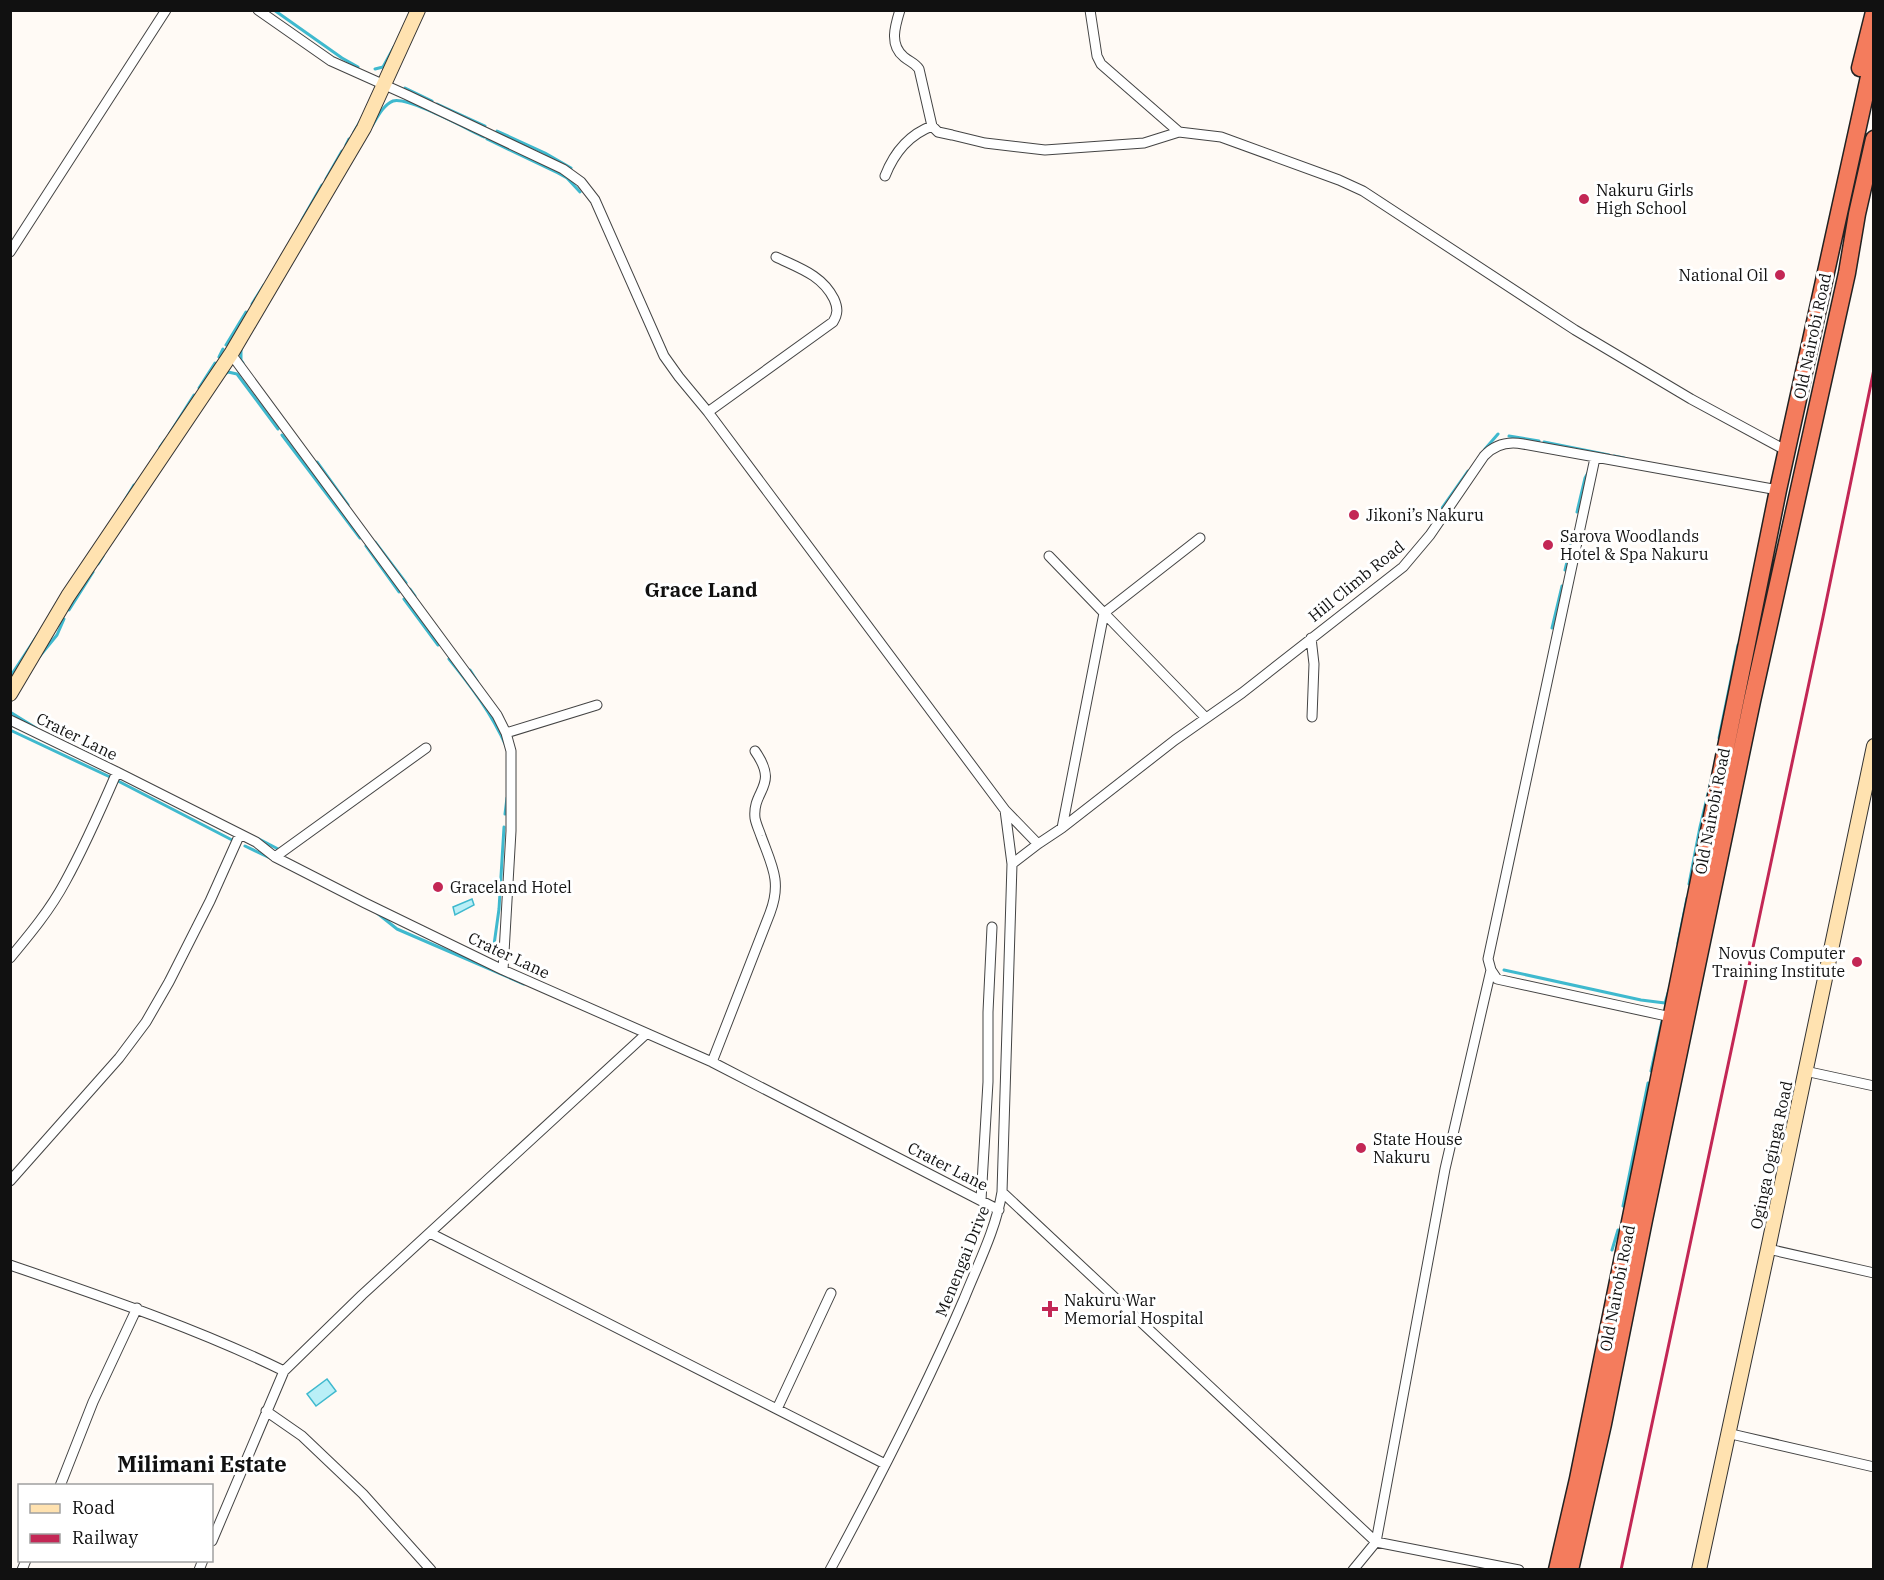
<svg xmlns="http://www.w3.org/2000/svg" width="1884" height="1580" font-family="'IBM Plex Serif',serif">
	<rect width="100%" height="100%" fill="#fffaf5"/>
	<path fill="#b9eff7" stroke="#3fb9ce" stroke-width="1.5" d="M472,899l2,6 -19,10 -2,-8z
		M327,1379l9,12 -20,15 -9,-12z"/>
	<g fill="none" stroke-linecap="round" stroke-linejoin="round">
		<path stroke="#3fb9ce" stroke-width="3" d="M274,10l68,48 16,9
			M375,69l8,-2 11,-20
			M405,88l27,13
			M437,104l48,22
			M372,126c5,-8 11,-21 21,-25 14,-5 74,28 91,36
			M497,131l48,22 26,15
			M354,132l7,-12
			M487,139l71,34 9,5 13,14
			M346,145l3,-6
			M326,179l16,-28
			M302,220l20,-35
			M252,304l12,-19
			M226,345l20,-33
			M241,348v12l2,3
			M219,357l4,-8
			M225,374l3,-2 9,2 41,55
			M199,388l16,-25
			M170,433l24,-38
			M282,435l78,103
			M1509,436l30,5
			M1544,442l65,13
			M160,447l5,-7
			M1485,449l13,-15
			M1614,456l10,2
			M317,462l31,43
			M125,500l9,-15
			M1442,508l26,-37
			M1577,512l8,-34 4,-7
			M375,542l31,41
			M366,546l33,46
			M98,564l5,-8
			M1565,570l7,-29
			M410,589l5,7
			M404,599l34,46
			M69,610l24,-38
			M1552,628l10,-42
			M39,657l18,-22 7,-16
			M449,659c22,27 43,55 57,87
			M470,670l7,11
			M10,677l27,-41
			M10,712l26,16
			M10,730l100,47
			M1719,738l19,-93
			M118,781l116,60
			M505,814l2,-16
			M259,839l21,11
			M245,846l25,12
			M1689,884l11,-57 12,-50
			M377,913l20,16 127,55
			M1678,943l9,-45
			M493,952l6,-43 5,-82
			M1504,970l137,30 24,3 4,-13
			M1651,1071l11,-50
			M1623,1206l25,-123
			M1612,1250l6,-20"/>
		<defs>
			<path id="street" d="M258,10l73,51 76,34 156,74 18,13 14,18 69,156 15,21 29,35 297,398 7,54 -10,328c-6,37 -24,72 -38,107 -40,93 -86,182 -134,271
				M900,10c-5,16 -11,35 4,47 6,5 11,6 15,12l13,57 6,6 14,3 33,8 60,7 99,-7 35,-11
				M1090,10l7,46 4,8 78,68 42,5 118,43 24,11 212,139 116,69 96,52
				M885,176c9,-23 23,-41 47,-50
				M10,252l156,-242
				M231,354l266,361 9,18 5,18v80l-8,139
				M708,412l125,-90c5,-8 5,-14 1,-23 -12,-24 -35,-31 -58,-42
				M1595,458l-107,501 3,11 6,9 174,38
				M1200,538l-96,75 102,105
				M1049,556l55,57 -42,215
				M1311,638l3,26 -2,53
				M10,720l107,52 139,70 19,15 90,46 138,67 209,92 287,148
				M506,733l91,-28
				M1005,810l33,34 -26,20
				M1038,844l24,-16 113,-88 67,-47 161,-126 27,-32 54,-79c11,-12 24,-15 39,-12l255,46
				M275,857l151,-109
				M10,958c20,-24 40,-48 55,-76 20,-36 36,-73 52,-110
				M712,1062l58,-149c12,-31 2,-47 -9,-77 -2,-6 -5,-12 -6,-18 -3,-29 25,-31 0,-67
				M1805,1071l69,15
				M10,1181l109,-123 27,-36 23,-40 41,-81 30,-67
				M1002,1192l374,350 143,28
				M981,1200l7,-118v-70l4,-85
				M430,1233l455,231
				M1768,1249l106,24
				M10,1265c93,32 186,63 274,106
				M777,1409l54,-116
				M266,1411l36,25 61,58 68,76
				M1727,1433l147,34
				M60,1486l33,-84 44,-94
				M212,1541l72,-170 78,-76 284,-261
				M22,1570l4,-10
				M199,1570l4,-10
				M1353,1570l23,-28 69,-373 46,-199"/>
			<path id="secondary" d="M10,694l58,-98 163,-242 133,-226 54,-118
				M1699,1570l69,-321 106,-503"/>
			<path id="highway" d="M1860,68l14,-56
				M1557,1570l21,-91 200,-989 96,-436
				M1570,1570l33,-146 41,-204 108,-519 95,-428 10,-59 17,-75"/>
		</defs>
		<use href="#street" stroke="#444" stroke-width="11"/>
		<use href="#secondary" stroke="#333" stroke-width="16"/>
		<use href="#highway" stroke="#222" stroke-width="19"/>
		<use href="#street" stroke="#fff" stroke-width="9"/>
		<use href="#secondary" stroke="#ffe2b0" stroke-width="14"/>
		<use href="#highway" stroke="#f47c5d" stroke-width="16"/>
		<path stroke="#c32755" stroke-width="3" d="M1621,1570l202,-953 51,-248"/>
	</g>
	<g fill="#c32755" stroke="#fff" stroke-width="2">
		<circle cx="1584" cy="199" r="6"/>
		<circle cx="1780" cy="275" r="6"/>
		<circle cx="1354" cy="515" r="6"/>
		<circle cx="1548" cy="545" r="6"/>
		<circle cx="438" cy="887" r="6"/>
		<circle cx="1857" cy="962" r="6"/>
		<circle cx="1361" cy="1148" r="6"/>
		<path d="M1047 1300h6v6h6v6h-6v6h-6v-6h-6v-6h6z"/>
	</g>
	<g text-anchor="middle" dominant-baseline="central" stroke-width="6" stroke-linejoin="round" paint-order="stroke">
		<g font-size="16" fill="#111" stroke="#fff" text-anchor="start">
			<text x="1596" y="190">Nakuru Girls<tspan x="1596" dy="18">High School</tspan></text>
			<text x="1768" y="275" text-anchor="end">National Oil</text>
			<text x="1366" y="515">Jikoni’s Nakuru</text>
			<text x="1560" y="536">Sarova Woodlands<tspan x="1560" dy="18">Hotel &amp; Spa Nakuru</tspan></text>
			<text x="450" y="887">Graceland Hotel</text>
			<text x="1845" y="953" text-anchor="end">Novus Computer<tspan x="1845" dy="18">Training Institute</tspan></text>
			<text x="1373" y="1139">State House<tspan x="1373" dy="18">Nakuru</tspan></text>
			<text x="1064" y="1300">Nakuru War<tspan x="1064" dy="18">Memorial Hospital</tspan></text>
		</g>
		<g font-size="16" fill="#111" stroke="#fff">
			<text transform="translate(1812 336) rotate(-78)">Old Nairobi Road</text>
			<text transform="translate(1356 581) rotate(-39)">Hill Climb Road</text>
			<text transform="translate(77 736) rotate(26)">Crater Lane</text>
			<text transform="translate(1712 811) rotate(-79)">Old Nairobi Road</text>
			<text transform="translate(509 955) rotate(25)">Crater Lane</text>
			<text transform="translate(1771 1155) rotate(-78)">Oginga Oginga Road</text>
			<text transform="translate(948 1166) rotate(27)">Crater Lane</text>
			<text transform="translate(962 1261) rotate(-68)">Menengai Drive</text>
			<text transform="translate(1617 1288) rotate(-79)">Old Nairobi Road</text>
		</g>
		<g font-size="20" font-weight="bold" fill="#111" stroke="#fff">
			<text x="701" y="589">Grace Land</text>
		</g>
		<g font-size="22" font-weight="bold" fill="#111" stroke="#fff">
			<text x="202" y="1463">Milimani Estate</text>
		</g>
	</g>
	<rect width="1884" height="1580" fill="none" stroke="#111111" stroke-width="24"/>
	<rect x="18" y="1484" width="195" height="78" fill="#ffffff" stroke="#a0a0a0" stroke-width="1.5"/>
	<rect x="30" y="1504" width="30" height="9" fill="#ffe2b0" stroke="#a0a0a0" stroke-width="1.5"/>
	<text x="72" y="1514" font-size="18" fill="#111111">Road</text>
	<rect x="30" y="1534" width="30" height="9" fill="#c32755" stroke="#a0a0a0" stroke-width="1.5"/>
	<text x="72" y="1544" font-size="18" fill="#111111">Railway</text>
</svg>
